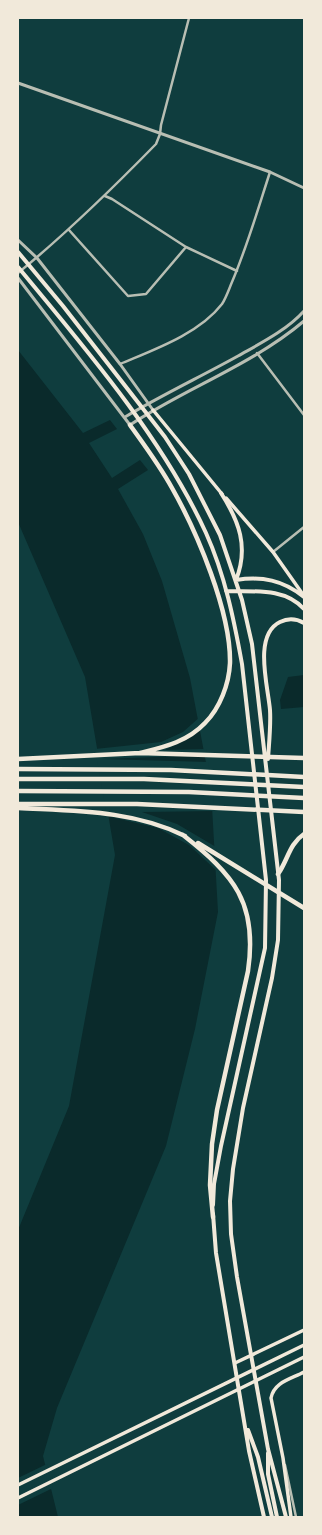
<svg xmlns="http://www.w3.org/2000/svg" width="322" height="1535" font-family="Cabin,sans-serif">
	<rect width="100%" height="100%" fill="#0f3d3e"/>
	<path fill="#0a2a2b" d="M18,350l65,83 27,-13 7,9 -28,14 23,35 28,-18 8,10 -30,19 25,45 19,47 28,97 21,111 7,123 -23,117 -29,117 -109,262 -14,48 15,61h-40v-287l51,-124 46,-251 -30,-178 -67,-155z
		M304,675v32l-23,2 -1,-9 8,-23z"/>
	<path fill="#0f3d3e" d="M200,717l1,9 -15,13 -21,11 41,-1 1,6 -105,4 106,3 5,26 1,23 -72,1 35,12 39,23 1,8 -5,-1 5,6v11l-28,-26 -31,-17 -51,-12 -12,-67 66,-7 22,-10z
		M47,1464l6,24 -35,17v-27z"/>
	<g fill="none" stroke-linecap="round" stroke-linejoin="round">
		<path stroke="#b8beb3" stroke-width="2.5" d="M105,196l7,3 74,48 51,24
			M69,230l59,66 18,-2 40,-47
			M18,273c49,-40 94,-84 138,-129l4,-10 1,-9 28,-107
			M257,353l47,62
			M120,364c33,-14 79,-30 102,-60 4,-6 7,-15 10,-22 15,-35 26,-73 38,-110
			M273,552l31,-25
			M285,1465l11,52"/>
		<path stroke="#b8beb3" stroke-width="3" d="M18,83l252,89 34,16
			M18,240l19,18 83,106 33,46
			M18,278l112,147c56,-37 122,-60 174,-104
			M125,417c37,-22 75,-40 113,-61 23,-13 49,-26 66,-45"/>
		<path stroke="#f1e9da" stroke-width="3.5" d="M153,410l69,84
			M226,498l47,54 31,44
			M235,1363l69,-33
			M18,1485l286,-140
			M18,1498l286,-141
			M291,1517l-8,-59 -12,-60c3,-16 20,-19 33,-26"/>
		<path stroke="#f1e9da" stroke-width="4" d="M18,252l45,54 102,131 24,37 31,61 22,65 10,44 27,236 -1,60 -6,38 -29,130 -10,61 -3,32 1,33 6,43 31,172 18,68
			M18,267c67,81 144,170 188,266 19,42 28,87 36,131l24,216 -1,68 -44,198 -7,38 -1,21
			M221,493c18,28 28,54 15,87 26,-4 47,0 68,17
			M226,591c27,1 58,-4 78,18
			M268,759c1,-16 3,-33 2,-49 -2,-24 -17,-75 10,-88 8,-4 17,-3 24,1
			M213,1214l3,39 33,198 15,66
			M248,1430l10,27 14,60
			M268,1453v21l9,43"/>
		<path stroke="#f1e9da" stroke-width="4.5" d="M130,425c15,21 30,41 42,63 25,44 59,124 58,175 -1,21 -10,45 -25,60 -18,19 -41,24 -65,30
			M18,759l122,-6 164,5
			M18,769l153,1 133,7
			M18,779h126l160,8
			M18,791l171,1 115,6
			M18,804h119l167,8
			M18,808c56,3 115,2 167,28
			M183,835c51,40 75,68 65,136l-31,139 -5,34 -2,41 3,32
			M198,843l106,65
			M278,874c10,-14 11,-30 26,-40"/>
	</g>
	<rect width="322" height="1535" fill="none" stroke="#f1e9da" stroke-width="38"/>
</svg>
